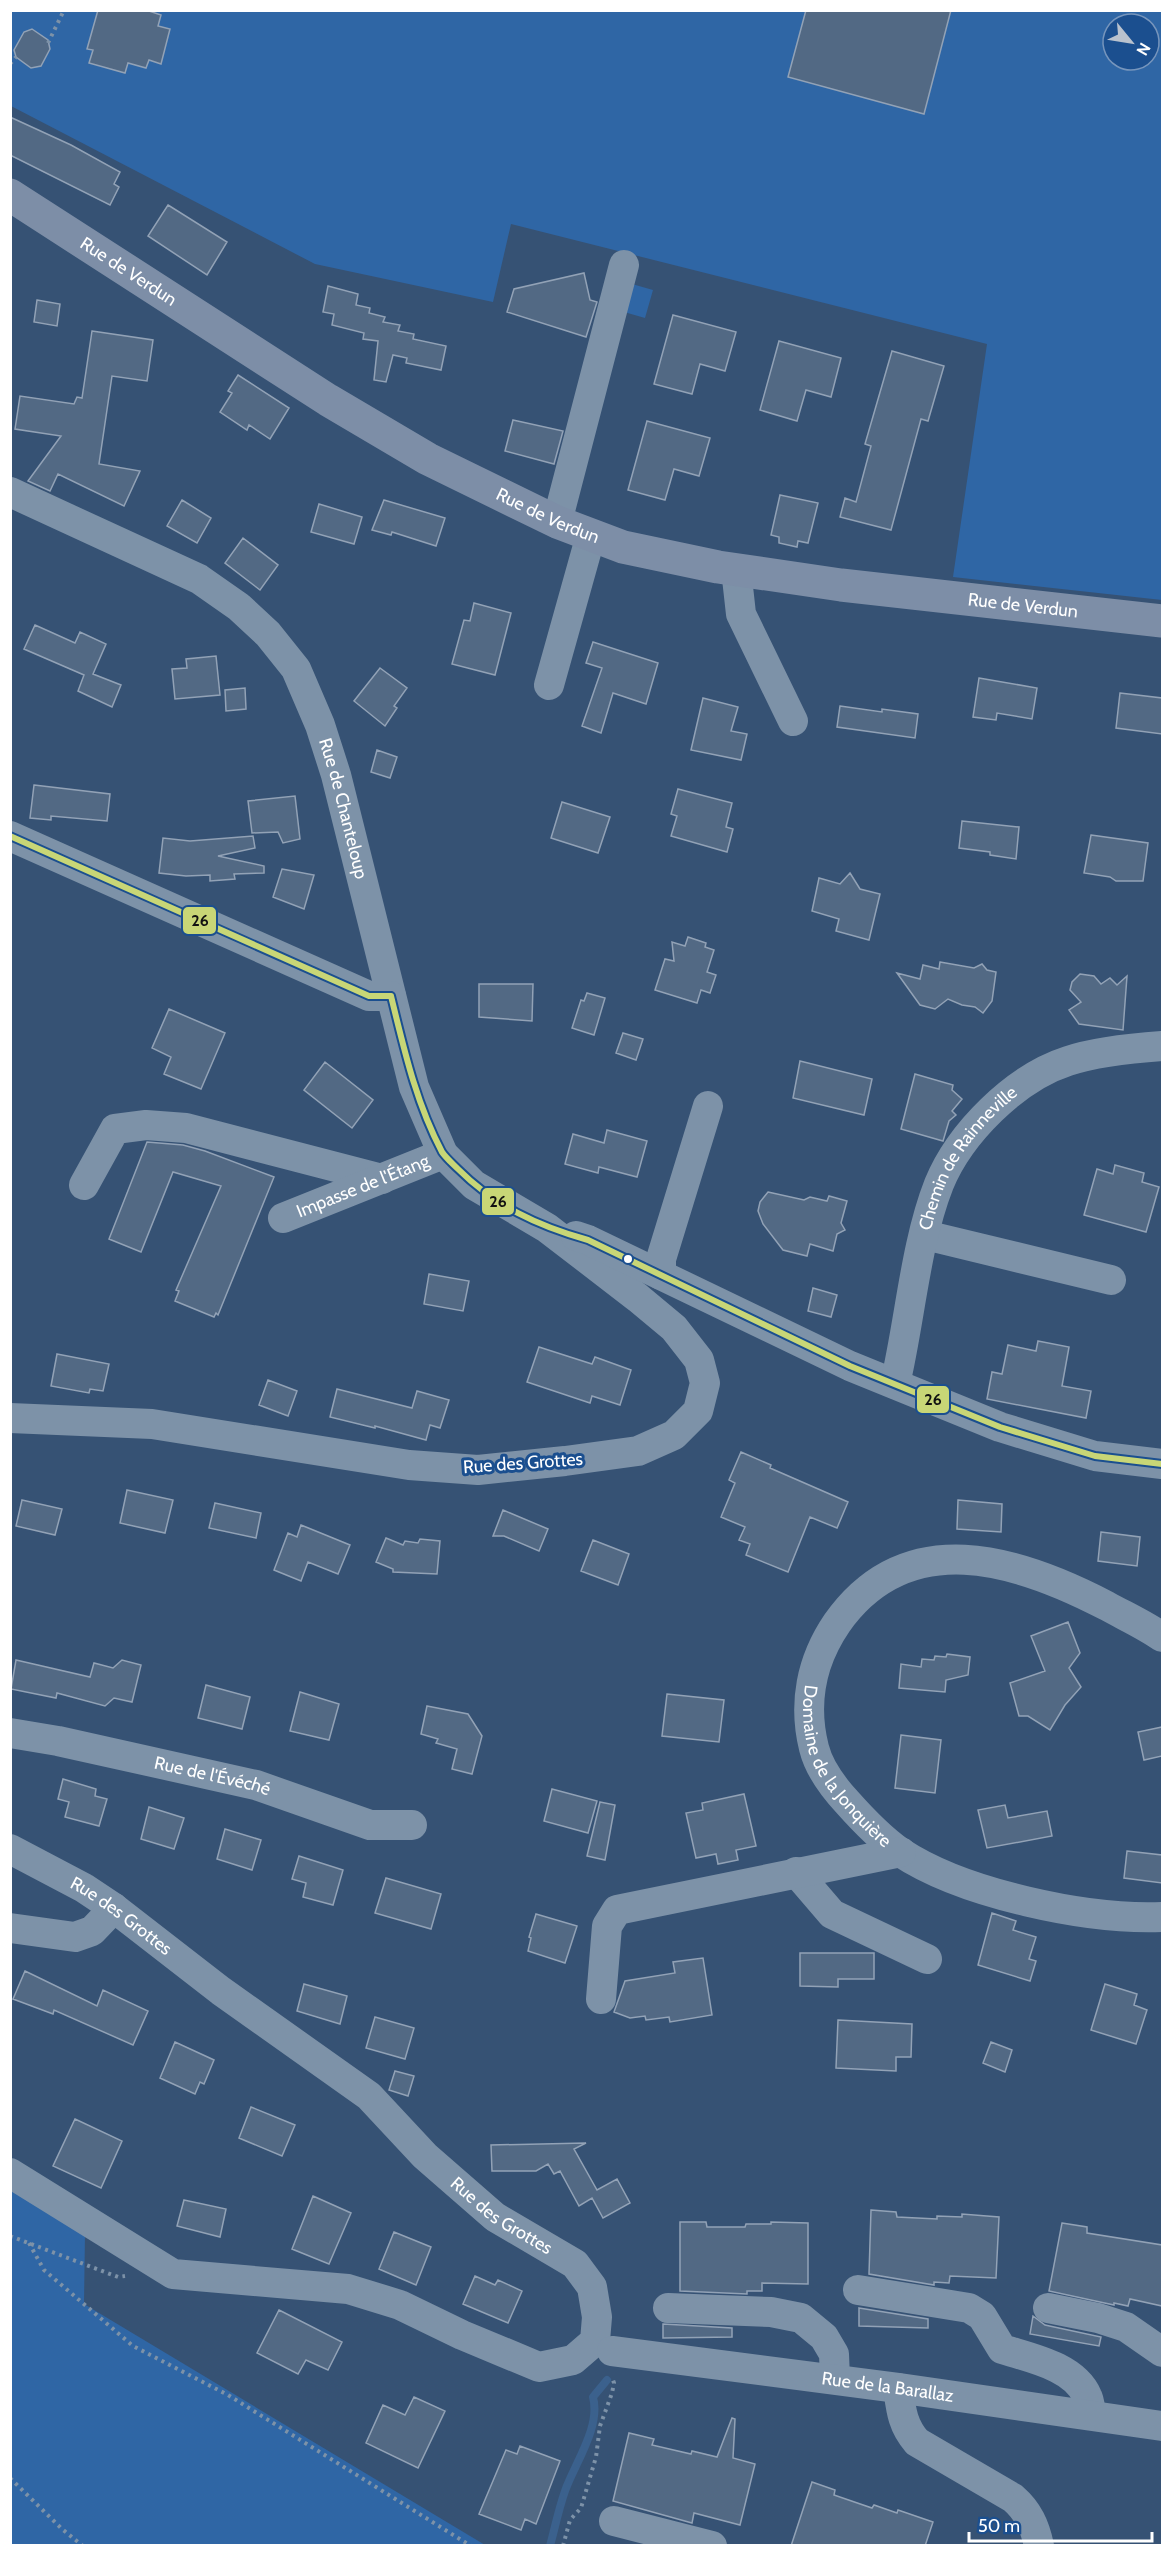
<svg xmlns="http://www.w3.org/2000/svg" width="1173" height="2556" font-family="Cabin,sans-serif">
	<rect width="100%" height="100%" fill="#365274"/>
	<path fill="#2f66a5" fill-rule="evenodd" d="M10,11h1152v589l-209,-23 34,-233 -476,-120 -18,78 -178,-38 -304,-158zM1113,24h36v36h-36z
		M632,284l21,6 -8,28 -21,-6z
		M10,2185l75,48 -1,71 401,241h-474z"/>
	<g fill="none" stroke-linecap="round" stroke-linejoin="round">
		<path stroke="#3b618d" stroke-width="8" d="M550,2546c5,-19 9,-38 15,-55 10,-28 36,-64 28,-94l14,-17"/>
	</g>
	<path fill="#526984" stroke="#92a2b6" stroke-width="1.5" d="M98,10h48l15,5 -3,11 12,3 -9,35 -12,-4 -3,8 -18,-5 -3,10 -36,-10 4,-13 -6,-1z
		M806,10h145l-27,104 -136,-37z
		M32,29l16,11 2,9 -9,17 -10,2 -15,-11 -2,-7 10,-18z
		M10,117l61,28 49,27 -6,12 5,3 -9,18 -100,-50z
		M168,205l59,37 -20,33 -59,-39z
		M584,273l6,27 7,2 -11,35 -79,-25 7,-23z
		M328,286l30,8 -2,11 14,3 -1,5 16,4 -2,5 17,3 -2,6 16,3 -1,5 33,7 -5,24 -35,-7 1,-5 -14,-3 -7,27 -12,-2 4,-39 -15,-2 1,-6 -32,-8 2,-11 -11,-2z
		M37,300l23,4 -3,22 -23,-4z
		M673,315l63,17 -11,39 -25,-7 -8,30 -38,-10z
		M92,331l61,9 -6,41 -35,-5 -13,88 41,7 -16,35 -66,-32 -8,17 -22,-10 33,-45 -46,-7 5,-33 54,8 3,-7 5,1z
		M779,341l62,17 -10,39 -25,-7 -9,31 -37,-11z
		M892,351l52,15 -16,55 -7,-2 -30,111 -51,-13 5,-19 11,4 15,-56 -6,-2z
		M238,375l51,33 -19,31 -21,-14 -2,5 -27,-18 12,-19 -4,-2z
		M513,420l50,11 -9,33 -49,-13z
		M647,421l63,17 -11,38 -25,-7 -9,31 -37,-10z
		M780,495l38,8 -10,40 -10,-2 -1,6 -18,-4v-6l-8,-2z
		M182,500l29,18 -14,25 -30,-17z
		M384,500l61,18 -9,28 -44,-14 -1,3 -19,-5z
		M319,504l43,13 -8,27 -43,-12z
		M243,538l35,27 -18,25 -35,-27z
		M474,603l37,10 -16,62 -43,-11 12,-44 6,1z
		M35,625l40,18 5,-11 26,12 -13,30 28,11 -9,22 -34,-16 6,-16 -60,-26z
		M593,642l65,21 -12,41 -33,-11 -12,40 -19,-7 20,-58 -16,-5z
		M216,656l4,39 -45,4 -3,-30 15,-1 -1,-9z
		M380,668l27,20 -13,18 3,2 -12,18 -31,-25z
		M979,678l58,10 -5,31 -35,-6 -1,7 -23,-3z
		M245,688l1,21 -20,2 -1,-21z
		M1120,693l42,5v36l-46,-6z
		M703,698l35,9 -7,24 16,3 -6,26 -50,-10z
		M840,706l42,6v-3l36,5 -3,24 -78,-11z
		M377,750l20,7 -7,21 -19,-6z
		M34,785l76,9 -3,27 -56,-5v4l-21,-2z
		M678,789l54,14 -6,24 7,2 -6,23 -56,-16 6,-20 -6,-2z
		M295,796l5,43 -17,4 -5,-11 -26,1 -4,-32z
		M562,802l48,15 -12,36 -47,-15z
		M962,821l57,6 -3,32 -26,-4v-3l-31,-4z
		M1091,835l57,8 -5,38h-27l-6,-4 -26,-4z
		M253,836l2,12 -37,8 46,10v7l-30,1 1,5 -25,2v-6l-24,1 -27,-3 4,-35 27,3z
		M282,869l32,6 -10,34 -31,-12z
		M850,873l10,16 20,5 -11,46 -33,-9 3,-12 -27,-8 7,-33 21,6z
		M688,937l18,6 -1,4 9,3 -7,22 9,3 -6,18 -9,-3 -4,13 -42,-13 10,-31 9,2 -2,-19 13,4z
		M940,962l34,6 8,-4 5,6 9,2 -4,29 -9,12 -8,-6 -13,-2 -14,-6 -13,10 -15,-4 -23,-32 23,6 3,-14 16,4z
		M1080,974l14,2 7,8 9,-6 7,7 10,-9 -4,54 -44,-6 -10,-14 12,-8 -11,-12 2,-8z
		M479,984h54l-1,37 -53,-4z
		M587,993l18,5 -11,37 -22,-7 9,-28 3,1z
		M169,1009l56,24 -24,56 -37,-15 7,-17 -19,-9z
		M623,1033l20,6 -7,21 -20,-7z
		M800,1061l72,18 -8,36 -71,-17z
		M325,1062l48,38 -21,28 -48,-38z
		M915,1074l38,11 -1,5 10,9 -10,12 4,4 -7,6 -6,20 -42,-12z
		M607,1130l40,11 -10,36 -38,-10 -1,6 -33,-9 8,-30 31,9z
		M147,1142l36,3 22,6 69,26 -56,138 -2,-2 -2,4 -39,-16 4,-10 -3,-1 45,-104 -48,-14 -32,80 -32,-13z
		M1115,1165l29,8 -2,9 17,5 -13,45 -62,-17 13,-46 16,5z
		M768,1192l36,8 6,-3 17,4 2,-5 18,5 -6,22 4,7 -8,4 -4,17 -23,-7 -3,12 -24,-6 -20,-26 -5,-13 2,-9z
		M429,1274l40,7 -6,30 -39,-7z
		M813,1288l24,7 -6,22 -23,-6z
		M1038,1341l31,6 -7,39 29,5 -5,27 -99,-19 5,-27 10,2 6,-29 28,6z
		M539,1347l53,17 3,-7 36,13 -11,35 -28,-9 -2,7 -63,-21z
		M57,1354l52,10 -6,27 -13,-2 -1,4 -38,-7z
		M268,1380l29,11 -9,25 -29,-11z
		M337,1389l75,19 5,-17 32,9 -9,28 -10,-3 -4,15 -51,-14v2l-45,-11z
		M741,1452l30,13 -1,3 78,34 -11,26 -27,-11 -22,55 -42,-17 4,-11 -11,-4 6,-13 -24,-10 14,-34 -6,-3z
		M127,1490l46,10 -8,33 -45,-10z
		M22,1500l40,9 -7,26 -39,-9z
		M958,1500l44,4 -1,28 -44,-3z
		M215,1503l46,10 -5,25 -47,-10z
		M503,1510l45,19 -9,22 -35,-15h-11z
		M301,1525l49,20 -12,29 -30,-12 -7,19 -27,-11 14,-37 9,4z
		M1101,1532l39,5 -3,29 -39,-5z
		M386,1538l17,7 2,-4 13,2 2,-4 20,2 -3,33 -44,-2v-3l-17,-7z
		M593,1540l36,14 -11,31 -37,-14z
		M1068,1622l12,31 -11,15 12,19 -16,18 -15,25 -22,-14h-9l-9,-33 35,-12 -14,-35z
		M947,1654l23,3 -2,18 -22,5 -1,12 -46,-4 2,-24 20,3 1,-8 12,1 1,-4 11,1z
		M16,1660l74,17 4,-14 19,5 9,-8 19,5 -9,37 -18,-4 -9,8 -48,-13 -1,5 -45,-9z
		M206,1685l44,12 -8,32 -44,-11z
		M300,1692l39,12 -10,36 -39,-9z
		M667,1694l57,6 -5,42 -57,-6z
		M427,1706l41,8 14,22 -10,38 -20,-5 5,-20 -21,-6 2,-4 -17,-5z
		M1162,1727v29l-18,4 -6,-28z
		M901,1735l40,5 -6,53 -40,-5z
		M63,1779l33,10 -1,7 12,3 -8,27 -34,-9 4,-15 -11,-3z
		M552,1789l45,12 -9,32 -44,-12z
		M744,1794l12,52 -20,4 2,10 -20,4 -2,-10 -20,4 -10,-45 17,-3 -1,-7z
		M600,1802l15,3 -10,55 -18,-4z
		M1005,1805l3,13 39,-7 5,25 -65,12 -9,-38z
		M149,1807l35,11 -10,31 -33,-10z
		M225,1829l36,11 -9,30 -35,-11z
		M1127,1851l35,4v28l-38,-5z
		M299,1856l44,14 -10,35 -30,-8 3,-14 -14,-4z
		M386,1878l55,16 -10,35 -56,-16z
		M992,1913l24,8 -3,9 23,7 -7,22 7,2 -6,20 -52,-16z
		M536,1914l41,12 -12,37 -37,-12 3,-13 -2,-1z
		M800,1953h74v26h-36v8l-38,-1z
		M703,1958l9,57 -42,7 -1,-5 -23,3 -1,-4 -15,2 -16,-6 11,-31 50,-8 -2,-11z
		M25,1971l72,35 6,-16 45,21 -15,34 -79,-35 -1,4 -40,-15z
		M304,1984l43,12 -7,28 -43,-13z
		M1105,1984l32,10 -3,11 13,5 -11,34 -45,-14z
		M375,2017l39,11 -9,31 -39,-11z
		M838,2020l74,4 -1,33h-15v14l-60,-3z
		M175,2042l39,18 -10,24 -4,-2 -5,12 -35,-16z
		M991,2042l21,8 -7,22 -22,-9z
		M395,2071l19,5 -6,20 -19,-6z
		M251,2107l44,18 -13,31 -43,-18z
		M75,2119l47,22 -21,47 -48,-22z
		M586,2143l-12,6 23,41 20,-11 13,24 -27,15 -11,-20 -13,8 -19,-35 -6,3 -6,-10 -12,7h-44l-1,-26z
		M313,2196l38,17 -22,51 -37,-15z
		M184,2200l42,9 -6,28 -43,-11z
		M871,2210l25,2 1,5 40,2v-3l25,1v-3l37,3 -3,61 -46,-2 -1,7 -15,-1v3l-65,-11z
		M680,2222h26l1,5h38l1,-3h25v-2l37,1v61l-46,-1v8h-15v3l-67,-3z
		M1062,2223l25,4v6l75,12v61l-32,-7 -2,7 -14,-3v2l-65,-14z
		M394,2232l37,15 -15,38 -37,-16z
		M475,2276l20,9 3,-5 24,11 -14,32 -45,-19z
		M859,2308l69,11v9l-69,-2z
		M279,2310l63,32 -14,28 -22,-10 -8,14 -41,-21z
		M1033,2316l12,9 56,12 -2,9 -69,-12z
		M663,2324l69,4v9l-69,1z
		M414,2397l31,14 -27,57 -52,-25 17,-38 22,10z
		M732,2418l3,1 -2,39 22,6 -15,61 -46,-12 -2,10 -79,-22 16,-68 25,6 -2,6 39,9 1,-3 25,6z
		M520,2446l40,15 -24,63 -11,-5 -4,11 -42,-16 27,-64 11,4z
		M812,2482l23,8 -1,5 38,13 2,-3 23,8 1,-3 35,12 -8,24h-134z"/>
	<g fill="none" stroke-linecap="round" stroke-linejoin="round">
		<path stroke="#7d92a8" stroke-width="4" stroke-dasharray="3 4.5" stroke-linecap="butt" d="M48,43l16,-33
			M10,64l6,-7
			M10,2236l108,41 7,-1
			M29,2243l15,27 89,76 95,49 243,151
			M10,2478l52,51 21,17
			M563,2546l7,-26 11,-12 15,-51 4,-31 12,-33 2,-10 -2,-6"/>
		<g stroke="#7d92a8" stroke-width="30">
			<path id="s1" d="M10,492l189,87 40,28 29,27 28,35 24,56 16,50 78,312 29,67 31,31 73,43 91,70 36,30 25,32 6,23 -7,28 -24,24 -36,16 -73,10 -87,9 -69,-5 -257,-41 -142,-6"/>
			<path d="M557,522l67,-257"/>
			<path d="M736,569l5,45 52,107"/>
			<path d="M549,685l42,-150"/>
			<path d="M10,836l359,160h22"/>
			<path d="M84,1185l31,-56 31,-4 40,3 196,51"/>
			<path id="s2" d="M283,1218l160,-64"/>
			<path d="M925,1235l186,45"/>
			<path d="M576,1236l12,4 262,126 150,61 95,29 67,8"/>
			<path d="M661,1275v-16l47,-153"/>
			<path id="s3" d="M895,1384c15,-63 20,-139 44,-200 21,-51 76,-106 129,-123 27,-9 66,-13 94,-15"/>
			<path id="s4" d="M1162,1637c-17,-12 -37,-21 -55,-31 -90,-47 -200,-82 -270,17 -26,38 -34,81 -23,125 5,20 20,40 33,54 16,18 33,36 53,50 63,42 187,68 262,65"/>
			<path id="s5" d="M10,1733l48,8 198,44 114,40h42"/>
			<path id="s6" d="M10,1849l74,39 30,20 107,83 148,105 56,60 70,61 80,47 17,23 5,30 -2,24 -22,19 -34,7 -77,-32 -62,-30 -52,-16 -175,-15 -163,-101"/>
			<path d="M796,1872l36,42 95,45"/>
			<path d="M10,1928l65,9 17,-6 22,-23"/>
			<path d="M601,1999l6,-73 10,-16 284,-58"/>
			<path d="M858,2290l111,18 13,8 20,33c28,9 72,17 85,47 3,5 3,13 4,19"/>
			<path d="M668,2308l103,4 30,6 23,19 10,17 1,25"/>
			<path d="M1048,2308l50,10 28,9 36,25"/>
			<path id="s7" d="M612,2351l286,37 264,38"/>
			<path d="M898,2388c3,21 4,37 19,54l96,56c15,13 22,28 26,48"/>
			<path d="M614,2521l98,25"/>
		</g>
		<path stroke="#7d8ea7" stroke-width="33" id="s8" d="M10,195l318,205 100,59 129,63 66,25 95,20 123,18 321,36"/>
		<defs>
			<path id="bus-1" d="M10,836l359,160h22
				M391,996c13,53 25,107 51,156 4,6 10,11 16,17 37,37 80,57 130,71l262,126 150,61 95,29 67,8"/>
		</defs>
		<use href="#bus-1" stroke="#1b4f8f" stroke-width="10"/>
		<use href="#bus-1" stroke="#c8d676" stroke-width="6"/>
	</g>
	<circle fill="#fff" stroke="#1b4f8f" stroke-width="2" cx="628" cy="1259" r="5"/>
	<g text-anchor="middle" dominant-baseline="central" stroke-width="6" stroke-linejoin="round" paint-order="stroke">
		<g font-size="18" fill="#fff" stroke="#1b4f8f">
			<text stroke="none"><textPath href="#s8" startOffset="141">Rue de Verdun</textPath></text>
			<text stroke="none"><textPath href="#s8" startOffset="627">Rue de Verdun</textPath></text>
			<text stroke="none"><textPath href="#s8" startOffset="1113">Rue de Verdun</textPath></text>
			<text stroke="none"><textPath href="#s1" startOffset="489">Rue de Chanteloup</textPath></text>
			<text stroke="none"><textPath href="#s3" startOffset="242">Chemin de Rainneville</textPath></text>
			<text stroke="none"><textPath href="#s2" startOffset="86">Impasse de l'Étang</textPath></text>
			<text transform="translate(523 1463) rotate(-4)">Rue des Grottes</text>
			<text stroke="none"><textPath href="#s4" startOffset="524">Domaine de la Jonquière</textPath></text>
			<text stroke="none"><textPath href="#s5" startOffset="207">Rue de l'Évéché</textPath></text>
			<text stroke="none"><textPath href="#s6" startOffset="130">Rue des Grottes</textPath></text>
			<text stroke="none"><textPath href="#s6" startOffset="616">Rue des Grottes</textPath></text>
			<text stroke="none"><textPath href="#s7" startOffset="278">Rue de la Barallaz</textPath></text>
		</g>
	</g>
	<g stroke="#1b4f8f" stroke-width="2">
		<rect x="182" y="906" width="35" height="29" rx="6" fill="#c8d676"/>
		<rect x="481" y="1187" width="34" height="29" rx="6" fill="#c8d676"/>
		<rect x="916" y="1385" width="34" height="29" rx="6" fill="#c8d676"/>
	</g>
	<g font-size="16" text-anchor="middle" font-weight="bold" fill="#111">
		<text x="200" y="926">26</text>
		<text x="498" y="1207">26</text>
		<text x="933" y="1405">26</text>
	</g>
	<rect width="1173" height="2556" fill="none" stroke="#ffffff" stroke-width="24"/>
	<g transform="translate(1131 42) rotate(120)"><circle r="28" fill="#1b4f8f" stroke="#7695bc" stroke-width="1.5"/>
	<path d="M0-4.5L10 22L0 15L-10 22Z" fill="#b9c2ce"/>
	<text y="-9" font-size="16" font-weight="bold" text-anchor="middle" fill="#ffffff">N</text>
	</g>
	<path d="M969 2532v9h183v-9" fill="none" stroke="#ffffff" stroke-width="3"/>
	<text x="978" y="2532" font-size="18" fill="#ffffff" stroke="#1b4f8f" stroke-width="4.5" paint-order="stroke">50 m</text>
</svg>
